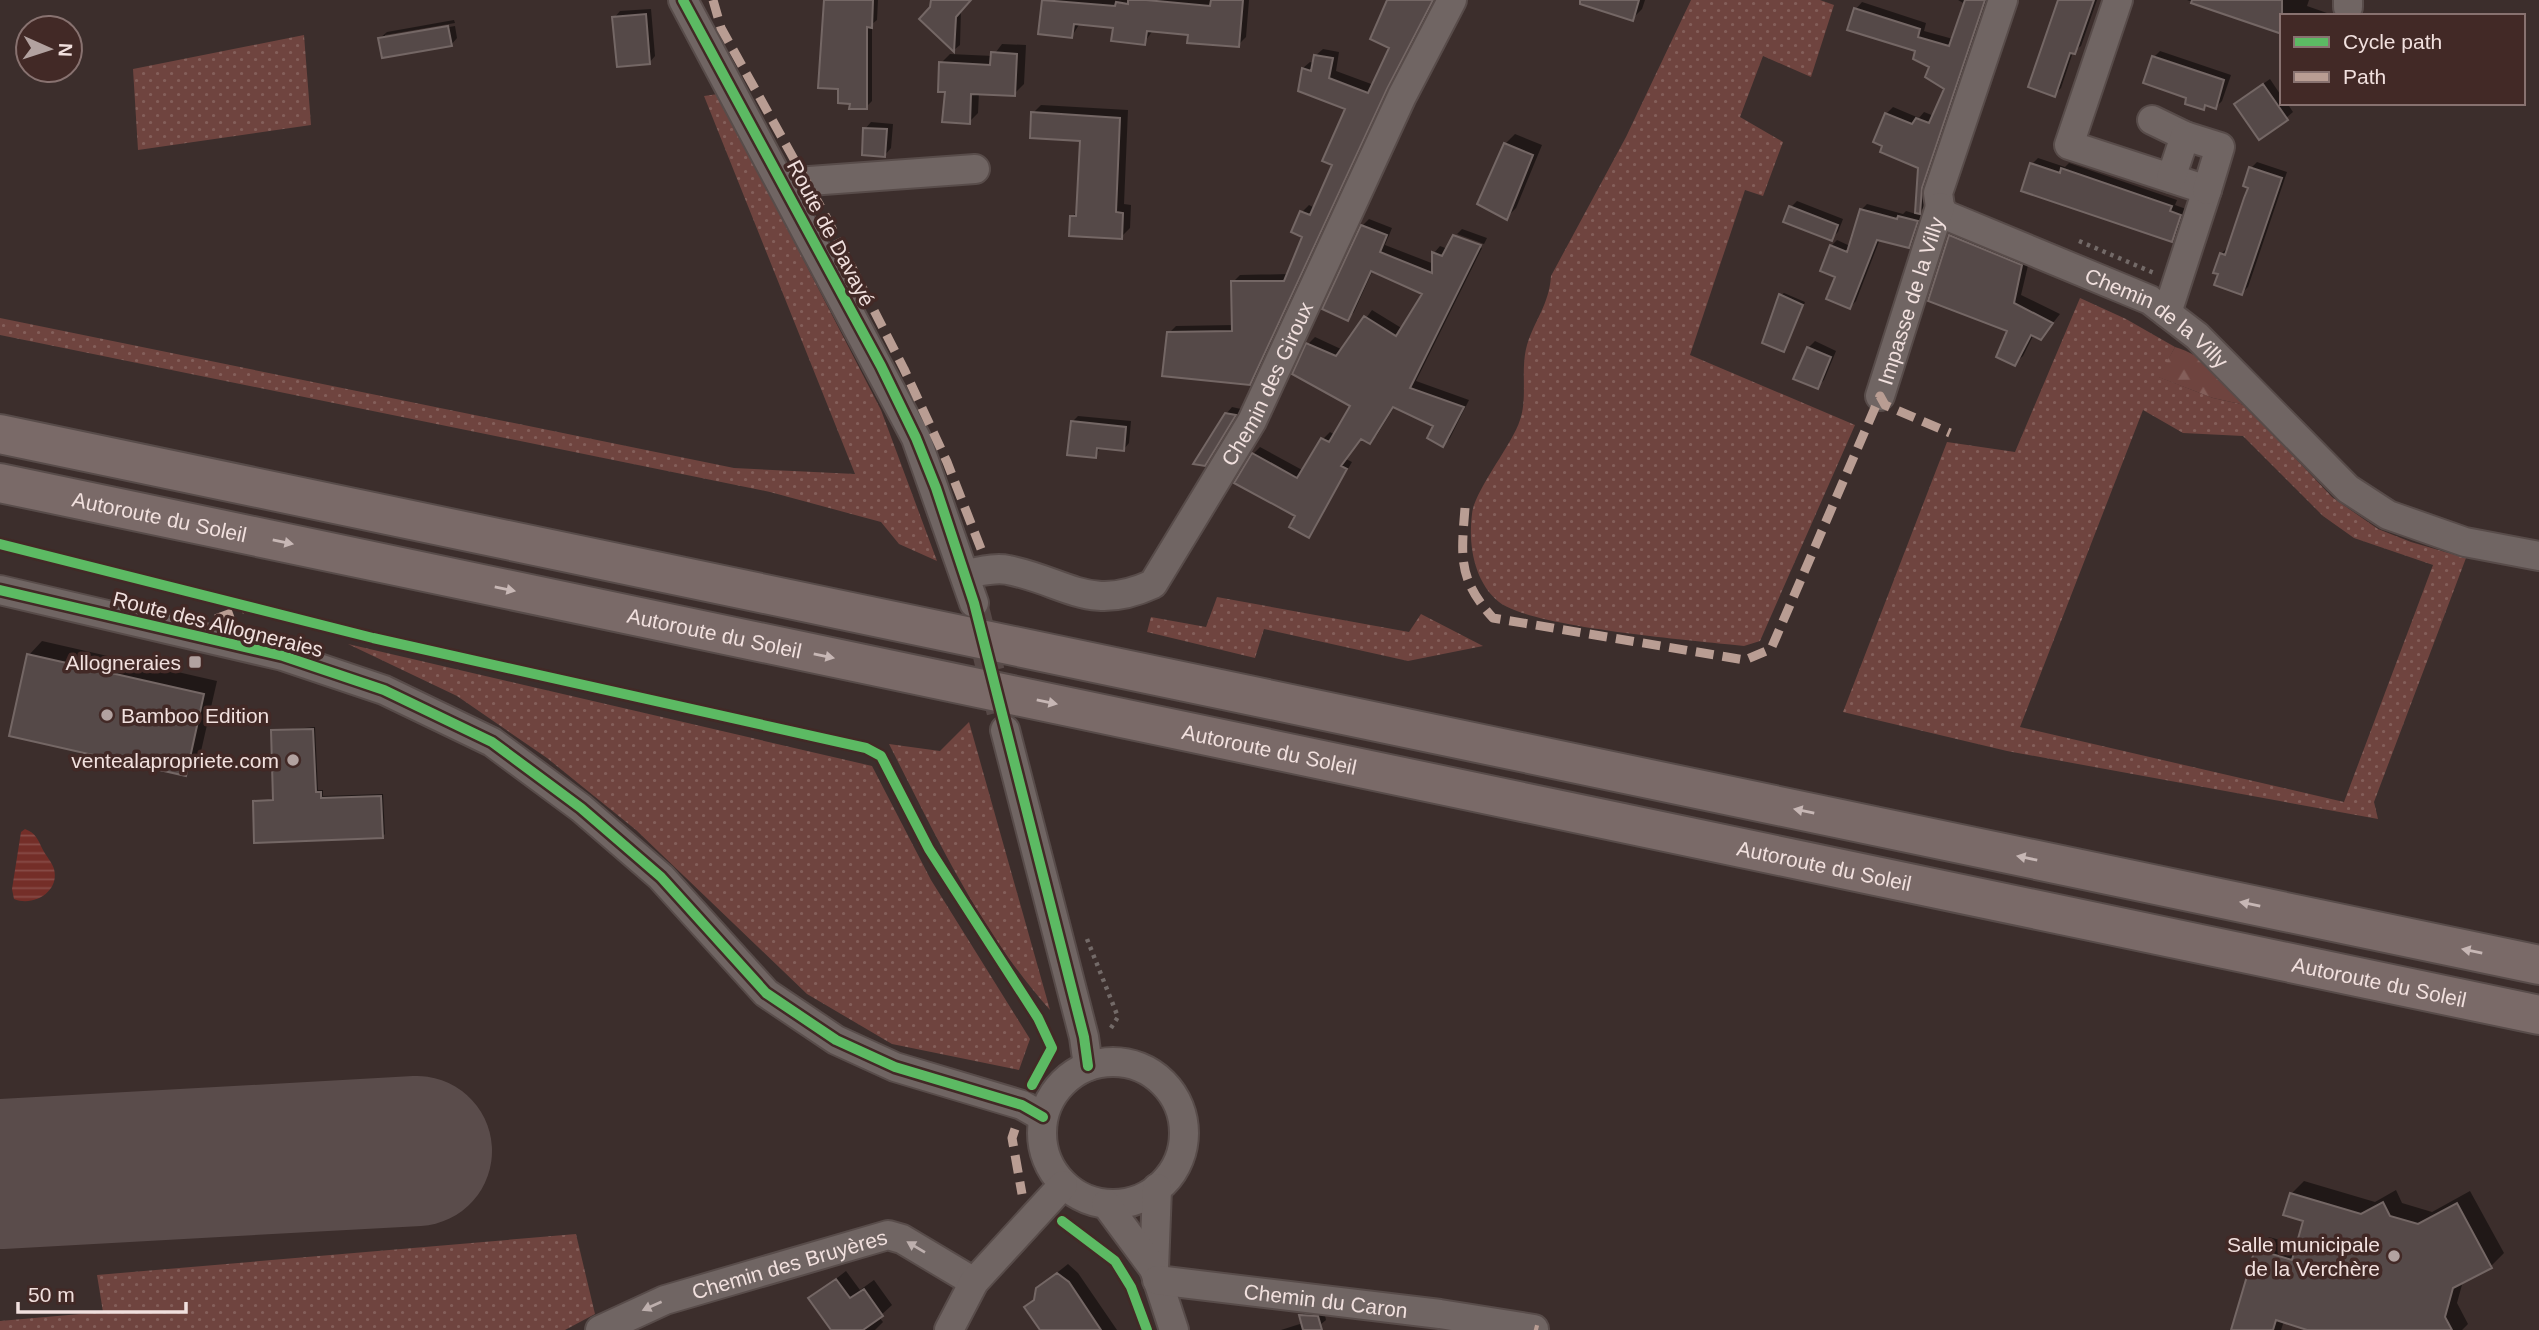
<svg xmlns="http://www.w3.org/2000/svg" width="2539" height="1330" font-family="Helvetica,sans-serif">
	<defs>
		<pattern id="green-dots" width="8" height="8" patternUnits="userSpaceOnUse" patternTransform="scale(1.75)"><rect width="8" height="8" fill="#6f443f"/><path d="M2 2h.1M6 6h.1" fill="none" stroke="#845f5a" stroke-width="1.8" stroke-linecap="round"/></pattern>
		<pattern id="forest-firs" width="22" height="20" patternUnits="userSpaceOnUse" patternTransform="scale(1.75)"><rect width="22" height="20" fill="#6f443f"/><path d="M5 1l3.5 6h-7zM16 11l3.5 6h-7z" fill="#845f5a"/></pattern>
		<pattern id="water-rules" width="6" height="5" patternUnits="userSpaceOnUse" patternTransform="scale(1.75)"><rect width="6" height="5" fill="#742e28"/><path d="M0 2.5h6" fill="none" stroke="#884c47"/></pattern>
	</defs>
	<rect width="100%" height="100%" fill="#3c2e2c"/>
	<path fill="url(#green-dots)" fill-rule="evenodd" d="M1691,0h129l14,5 -23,72 -48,-21 -23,61 43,25 -20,54 -18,-6 -55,165 165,70 -95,216 -16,5c-50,-6 -211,-18 -245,-44 -25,-20 -31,-58 -27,-88 2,-23 40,-69 48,-94 8,-23 0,-51 7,-75 8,-26 22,-40 24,-69l75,-139z
		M304,35l7,90 -173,25 -5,-81z
		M718,94l163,316 56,151 -38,-17 -18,-22 -111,-30 -770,-157v-17l734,150 121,6 -151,-378z
		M2080,298l46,21 49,28 -16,30 54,21 32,7 87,92 46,32 33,13 55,16 -92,244 4,17 -371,-68 -164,-39 104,-270 68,10zM2143,410l40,23 60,3 80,80 31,22 79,27 -89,237 -324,-75z
		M1217,597l192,35 12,-18 62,32 -75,15 -144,-32 -9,29 -108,-26 4,-15 55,10z
		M348,644l524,122 59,114 99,159 -11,31 -127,-26 -85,-50 -171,-164 -89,-72 -90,-62z
		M969,722l81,288c-69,-77 -114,-174 -161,-266l51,7z
		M576,1234l19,80 -30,16h-565v-9l103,-9 -6,-37z"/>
	<path fill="url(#forest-firs)" d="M2175,347c28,8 55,33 70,58l-32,-7 -55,-21z"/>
	<path fill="url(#water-rules)" d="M25,829c11,4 13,11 18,21 3,6 9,12 11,19 6,23 -21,38 -40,30l-2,-10 9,-57z"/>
	<path fill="#0007" d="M818,0h60l-1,20 -5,4v77l-6,6 -41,-107z
		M935,0h34l-8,9 -1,36 -6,5 -33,-32z
		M1044,0h205l-3,37 -8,8 -48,-11 -37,-4 -9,13 -29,-17 -35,-3 -8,13 -32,-4z
		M1385,0h50l-42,80 -136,296 -8,8 -80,-51 7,-7 58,-1 -1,-43 7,-7 49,-1 15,-38 -2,-24 7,-7 6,3 19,-44 14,-56 -45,-40 7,-6 4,1 1,-7 8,-7 16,3 -3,19 38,14 18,-38 -4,-46z
		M1597,0h48l-3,9 -10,10z
		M1958,0h30l-62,205 -8,9 5,1 -8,26 -6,5 -29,-7 -24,62 -6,6 -12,-31 -7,-30 6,-6 13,6 11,-36 6,-6 36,10 3,-3 10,3 4,-47 -34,-53 7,-7 26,11 5,-6 10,4 12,-28 -29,-38 -61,-41 6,-7 64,21 -2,8 29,8 12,-35z
		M2059,0h38l-16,46 -8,6 -12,36 -6,6z
		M2187,0h122l-2,6 20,7 -1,3h-44v17z
		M651,9l4,47 -6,7 -35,-45 6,-7z
		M454,20l1,3 -70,12v3l70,-12 2,12 -6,7 -71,-7 7,-6z
		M1002,44l24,1 -2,39 -10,10 -35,-2 -1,21 -9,9 -22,-31 -6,-28 9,-9 43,2z
		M2160,51l71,24 -9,26 -6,6 -9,-3 -4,4 -14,-11 -35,-40z
		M2270,79l12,18v6h5l6,9 -7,6 -43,-20z
		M1041,105l87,5 -4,94 7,1 -1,23 -9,9 -49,-20 6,-7 4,-71 -49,-26z
		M871,122l22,2 -2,24 -6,7 -20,-26z
		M1515,134l27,11 -26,63 -10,10 -1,-74z
		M2038,158l27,9 4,-4 108,37 -2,5 11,4 -9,25 -6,6 -139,-76z
		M2257,162l30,10 -39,115 -6,6 -21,-39 6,-6 23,-61 1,-19z
		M1797,201l46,18 -5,13 -7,7 -40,-32z
		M1369,219l23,9 -7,17 49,19v-11l6,-7 8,3 7,-12 27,11 -66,133 53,19 -19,38 -7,7 -7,-20 -41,-19 -18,29 -7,7 -8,-5 -16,22 6,3 -43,73 -56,-81 7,-7 44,24 19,-32 7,-7 5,3 17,-29 -58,-33 14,-29 7,-7 28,13 29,-40 31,19 21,-36 -51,-23 -19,42 -7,7 -23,-11 38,-82z
		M1958,227l72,30 -9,38 39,19 -19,24 -7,-4 -11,22 -9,8 -5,-34 -79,-30 20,-65z
		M1462,229l25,9 -3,6 -27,-10z
		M1784,293l21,9 -19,45 -5,-52z
		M1815,341l21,10 -12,29 -6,6 -10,-38z
		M1232,407l9,2 -36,55 21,-50z
		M1078,416l53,5 -2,22 -5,6 -23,-3 -6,11 -22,-36z
		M42,641l175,40 -18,79 -14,14 -156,-119z
		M315,727l3,63h5v6l60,-2 2,40 -3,3 -127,-35 20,-3 -3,-68z
		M2304,1181l71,21 21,-12 6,13 30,9 38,-21 34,62 -13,13 -28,15 -6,22 11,21 -6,6h-149l-29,-9 -3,9h-49l24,-80 13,-13 29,8 8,-25 -15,-26z
		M1068,1264l10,9 39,57h-75l-16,-23 10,-10 2,-9z
		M846,1271l14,19 14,-10 18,25 -13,12 4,5 -8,8h-42l-22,-32z
		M1307,1310l17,1 2,9 -12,10h-33l22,-7 -2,-7z"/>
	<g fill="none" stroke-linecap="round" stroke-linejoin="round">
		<path stroke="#5a4c4b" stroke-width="150" d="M0,1174l417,-23"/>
	</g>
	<path fill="#554948" stroke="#746765" stroke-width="2" d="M824,0h49l-1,28 -5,-1v82h-18l1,-5 -12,-1v-14l-20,-1z
		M931,0h40l-15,17 -2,35 -35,-33 11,-12z
		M1042,0l73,6 1,-4 12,2v-4h18l64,6 1,-6h32l-4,47 -52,-4 1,-8 -41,-4 -2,14 -34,-4 2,-13 -39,-4 -2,14 -34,-4z
		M1387,0h46l-46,89 -137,296 -88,-9 5,-44 65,-1 -1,-50h53l18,-44 -11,-5 9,-21 10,4 22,-50 -10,-4 23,-52 -47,-18 4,-23 9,3 3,-16 19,3 -4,20 39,15 21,-45 -19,-9z
		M1580,0h59l-6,21 -53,-17z
		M1965,0h20l-63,188 -2,26 -5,-1 3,-45 -38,-16 2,-6 -9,-4 12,-29 27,11 4,-6 13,5 15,-34 -19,-12 4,-10 -16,-8 2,-8 -68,-21 7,-22 66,21 -2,8 31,9z
		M2058,0h36l-19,54 -5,-1 -15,44 -27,-10z
		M2192,0h90v34l-91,-31z
		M646,14l4,50 -33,3 -5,-50z
		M448,26l4,20 -70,12 -4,-20z
		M991,52l26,2 -2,42 -44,-2 -1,30 -28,-2 3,-30h-7l1,-30 51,3z
		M2152,56l72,24 -8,29 -11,-4 -1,5 -19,-6 1,-6 -43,-15z
		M2263,84l25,36 -29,20 -25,-36z
		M1031,112l89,6 -4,94 7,1 -1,26 -53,-3 1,-20h6l4,-75 -50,-3z
		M863,128l24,1 -2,28 -23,-2z
		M1504,143l29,12 -26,65 -30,-16z
		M2030,163l30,10 1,-5 111,38 -2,5 11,4 -9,27 -151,-51z
		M2249,167l33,11 -40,117 -28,-10 4,-11 -5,-1 7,-20 5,2 19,-57 4,-10 -5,-2z
		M1789,206l49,19 -6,16 -49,-19z
		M1860,209l37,10 1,-3 20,5 -9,27 -32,-8 -27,69 -24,-10 9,-22 -15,-6 10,-26 17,7z
		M1361,225l26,10 -7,17 52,21v-21l10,4 11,-21 28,10 -71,143 54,19 -21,40 -16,-9 6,-12 -40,-19 -23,37 -9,-5 -20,27 6,3 -38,69 -20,-11 6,-11 -61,-33 18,-30 45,25 24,-40 8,4 21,-36 -58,-32 14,-31 30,13 28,-40 32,20 26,-42 -51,-23 -23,50 -26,-12z
		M1949,235l73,30 -8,38 39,20 -12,17 -10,-5 -16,31 -19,-9 11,-26 -79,-30z
		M1779,294l24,11 -19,47 -22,-9z
		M1807,347l24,10 -13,32 -25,-10z
		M1225,413l11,2 -31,51 -12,-2z
		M1071,421l55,6 -2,24 -27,-3 -1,10 -29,-3z
		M27,654l177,40 -18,82 -177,-40z
		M313,729l3,63h5v6l60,-2 2,42 -129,5 -1,-42 20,-1 -2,-70z
		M2290,1193l71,21 22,-12 7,14 28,8 39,-21 35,65 -39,20 -8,29 7,13h-145l-31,-10 -3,10h-42l24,-81 37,11 11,-39 -20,-6z
		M1057,1273l12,9 32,48h-61l-16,-23 10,-7 2,-12z
		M836,1279l14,19 14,-9 19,27 -20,14h-32l-23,-32z
		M1299,1315l19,1 4,14h-19z"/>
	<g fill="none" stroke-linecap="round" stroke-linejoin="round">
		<path stroke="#574947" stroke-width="28" stroke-dasharray="28 14" stroke-linecap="butt" d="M974,603l31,127"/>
		<defs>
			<g id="minor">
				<path d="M683,0l233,438 58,165"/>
				<path id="s1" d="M2003,0l-65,193 2,14 5,8 205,85 47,36 151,153 40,26 77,27 74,14"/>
				<path d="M2118,0l-49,145 138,45 -40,123"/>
				<path d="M2348,0v7"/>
				<path d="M2152,120l33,16"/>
				<path d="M2171,178l14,-42 35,11 -13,43"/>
				<path d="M782,183l193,-14"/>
				<path id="s2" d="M1880,396l60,-189"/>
				<path id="s3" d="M965,574c13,-2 30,-7 43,-4 59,12 82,43 145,14l99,-163 150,-325 50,-96"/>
				<path d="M0,590l283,66 101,34 108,52 89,66 80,69 105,116 70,47 59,27 127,38 21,12"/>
				<path d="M1005,730l79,307 4,29"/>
				<circle cx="1113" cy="1133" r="71"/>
				<path d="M1157,1188l-3,81 20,61"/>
				<path d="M1106,1204l48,65"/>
				<path id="s4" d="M1157,1280l283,34 94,15"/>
				<path id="s5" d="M600,1330l65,-30 223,-65 14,4 72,43"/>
				<path d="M949,1330l25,-48 89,-97"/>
			</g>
			<g id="highway">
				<path d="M0,434l2539,531"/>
				<path id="s6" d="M0,483l2539,532"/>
			</g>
		</defs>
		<use href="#minor" stroke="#584c4a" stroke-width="32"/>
		<use href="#highway" stroke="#584c4a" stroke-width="42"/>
		<path stroke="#736a68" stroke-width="4.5" stroke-dasharray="3.5 5" stroke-linecap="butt" d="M2079,241l75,32
			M1087,939l31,78 -9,14"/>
		<use href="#minor" stroke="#706563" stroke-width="28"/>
		<use href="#highway" stroke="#7a6a68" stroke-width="38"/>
		<path stroke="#b99d93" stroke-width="9" stroke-dasharray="18 9" stroke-linecap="butt" d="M713,0l8,28 103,185 80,156 43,93 34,87
			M1465,508c-4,50 -7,71 28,110l252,42 26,-11 109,-253 5,9 65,28
			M201,637l3,-14 41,-15
			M1015,1129l-3,9 10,56
			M1534,1329l4,1"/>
		<defs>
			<path id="cycleway" d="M683,0l198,366 35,72 20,50 38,115 110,434 4,29
				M0,544l373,94 493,110 15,8 48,93 109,169 14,30 -20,37
				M0,590l283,66 101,34 108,52 89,66 80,69 105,116 70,47 59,27 127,38 21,12
				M1062,1221l53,40 16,26 16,43"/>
		</defs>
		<use href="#cycleway" stroke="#422926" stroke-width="15"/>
		<use href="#cycleway" stroke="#5cba63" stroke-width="10"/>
	</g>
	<defs><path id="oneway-solid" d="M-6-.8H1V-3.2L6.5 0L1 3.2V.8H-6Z" transform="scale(1.75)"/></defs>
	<g fill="#c7b7b5">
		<use href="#oneway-solid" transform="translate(283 542) rotate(12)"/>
		<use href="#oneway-solid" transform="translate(505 589) rotate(12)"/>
		<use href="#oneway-solid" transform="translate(824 656) rotate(12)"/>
		<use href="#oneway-solid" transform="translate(1047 702) rotate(12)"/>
		<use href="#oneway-solid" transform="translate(1804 811) rotate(-168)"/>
		<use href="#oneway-solid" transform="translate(2027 858) rotate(-168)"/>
		<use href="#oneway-solid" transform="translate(2250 904) rotate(-168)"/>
		<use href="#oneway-solid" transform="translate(2472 951) rotate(-168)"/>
	</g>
	<g fill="#bdafad">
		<use href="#oneway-solid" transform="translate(916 1247) rotate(-149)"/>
		<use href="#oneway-solid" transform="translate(652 1306) rotate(156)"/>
	</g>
	<g fill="#b2a2a0" stroke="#422926" stroke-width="2.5">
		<rect x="188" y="655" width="14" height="14" rx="3.5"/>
		<circle cx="107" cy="715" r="7"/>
		<circle cx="293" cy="760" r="7"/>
		<circle cx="2394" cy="1256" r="7"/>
	</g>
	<g text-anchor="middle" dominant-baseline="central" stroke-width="7" stroke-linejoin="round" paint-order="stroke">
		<g font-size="21" fill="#f1e0de" stroke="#422926">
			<text transform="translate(831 233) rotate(62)">Route de Davayé</text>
			<text stroke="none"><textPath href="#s2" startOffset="100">Impasse de la Villy</textPath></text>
			<text stroke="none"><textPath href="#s1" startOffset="464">Chemin de la Villy</textPath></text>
			<text stroke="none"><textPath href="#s3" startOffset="425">Chemin des Giroux</textPath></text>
			<text stroke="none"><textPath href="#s6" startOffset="163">Autoroute du Soleil</textPath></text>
			<text transform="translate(218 624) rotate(14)">Route des Allogneraies</text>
			<text stroke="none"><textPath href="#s6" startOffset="730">Autoroute du Soleil</textPath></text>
			<text stroke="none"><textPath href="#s6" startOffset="1297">Autoroute du Soleil</textPath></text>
			<text stroke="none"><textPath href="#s6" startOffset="1864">Autoroute du Soleil</textPath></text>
			<text stroke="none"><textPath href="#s6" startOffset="2431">Autoroute du Soleil</textPath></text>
			<text stroke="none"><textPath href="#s5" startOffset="201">Chemin des Bruyères</textPath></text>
			<text stroke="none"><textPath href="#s4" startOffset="170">Chemin du Caron</textPath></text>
		</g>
		<g font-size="21" fill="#f1e0de" stroke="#422926" text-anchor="end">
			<text x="181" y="662">Allogneraies</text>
			<text x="121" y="715" text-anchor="start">Bamboo Edition</text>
			<text x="279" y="760">ventealapropriete.com</text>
			<text x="2380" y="1244">Salle municipale<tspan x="2380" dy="24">de la Verchère</tspan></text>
		</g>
	</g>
	<rect x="2280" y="14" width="245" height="91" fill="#422926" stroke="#887270" stroke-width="2"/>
	<rect x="2294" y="37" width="35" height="10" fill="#5cba63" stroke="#887270" stroke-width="2"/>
	<text x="2343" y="49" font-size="21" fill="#f1e0de">Cycle path</text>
	<rect x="2294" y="72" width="35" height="10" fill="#b99d93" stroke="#887270" stroke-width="2"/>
	<text x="2343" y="84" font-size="21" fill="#f1e0de">Path</text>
	<g transform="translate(49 49) rotate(93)"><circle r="33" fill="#422926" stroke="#887270" stroke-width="2"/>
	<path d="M0-5L12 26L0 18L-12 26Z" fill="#b2a2a0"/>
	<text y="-10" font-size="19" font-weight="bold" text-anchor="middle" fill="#f1e0de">N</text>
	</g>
	<path d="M18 1302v10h168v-10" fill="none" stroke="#f1e0de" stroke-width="3.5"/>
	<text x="28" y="1302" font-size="21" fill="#f1e0de" stroke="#422926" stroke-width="5" paint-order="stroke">50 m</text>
</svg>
